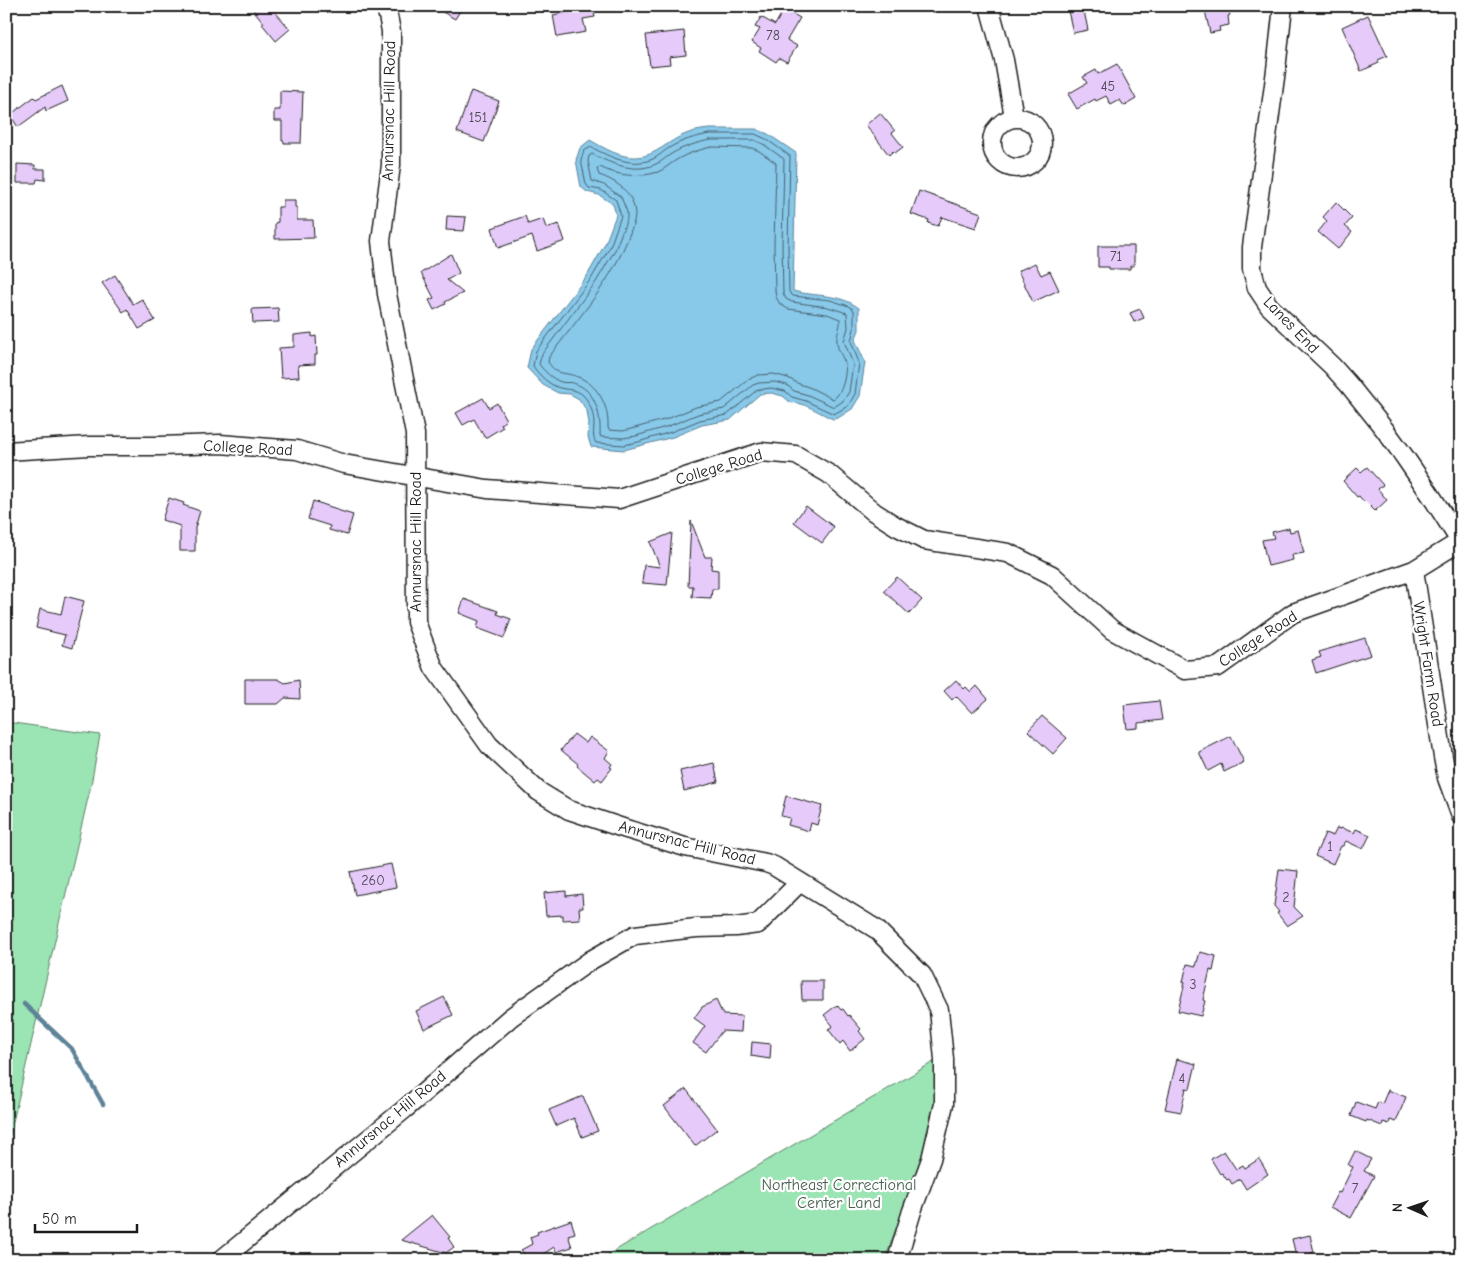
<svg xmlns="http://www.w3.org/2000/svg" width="1467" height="1266" font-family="'Comic Neue',sans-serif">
	<rect width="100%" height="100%" fill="#fff"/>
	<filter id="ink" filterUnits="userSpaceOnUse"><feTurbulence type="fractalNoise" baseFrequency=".02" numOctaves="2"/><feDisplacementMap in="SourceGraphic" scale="10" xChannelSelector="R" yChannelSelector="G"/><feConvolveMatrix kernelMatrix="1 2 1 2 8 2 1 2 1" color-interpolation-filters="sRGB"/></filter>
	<g filter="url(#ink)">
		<path fill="#9be4b3" stroke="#5c8068" d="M6,722l94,13 -9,50 -85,367z
			M935,1061c6,45 -8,81 -23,123 -9,25 -18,50 -27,76h-286z"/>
		<path fill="#88c8e9" stroke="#5d8397" d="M709,129h47l12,5 28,19 -3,138c23,6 46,2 66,17v22l-4,10 10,22 -5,34 -8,13 -14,9 -5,1c-10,-4 -33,-19 -42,-16l-8,-7 -12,-3 -11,1 -30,26 -28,5 -29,12 -49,13 -33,-3 -3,-10 1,-13 -2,-13 -8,-12 -9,-5 -12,-1 -15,-8 -16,-17 4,-19 56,-73 18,-32 11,-29 -3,-11 -14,-9 -12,-3 -6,-5 -5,-27 4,-12 10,-8c14,8 30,18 47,17 19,-1 32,-17 49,-23 7,-3 15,-4 23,-5z"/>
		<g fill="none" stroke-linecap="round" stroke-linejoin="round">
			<path stroke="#47616e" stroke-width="1" d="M709,134h46l11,5 24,17 -2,90 1,46 4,4 37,4 19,6 5,4v19l-3,12 8,22 -4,31 -7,12 -14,8 -28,-13 -14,-4 -7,-6 -14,-3 -14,2 -30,25 -27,5 -29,12 -33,10 -14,3 -28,-2c-4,-6 -2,-12 -2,-19 0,-10 -4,-22 -11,-29 -7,-6 -15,-5 -23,-7 -11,-3 -21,-13 -27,-22l3,-15 55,-72 19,-32 11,-31 -5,-16 -15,-10 -12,-2 -3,-4 -5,-24 3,-9 7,-4c19,10 40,21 62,12 6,-3 11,-8 16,-11 13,-8 26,-11 40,-14z
				M710,140h44l9,4 21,15 -2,87 1,47 3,6 6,3 36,5 19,6 1,15 -4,13 9,23 -4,28 -6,9 -9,6 -26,-12 -14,-4 -7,-6 -12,-3 -16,1 -6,2 -29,24 -26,5 -29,12 -33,10 -13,2 -22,-1 -1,-2c1,-20 -4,-46 -27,-52 -4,-1 -8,0 -12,-1 -9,-3 -17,-11 -22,-18l3,-10 54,-72 19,-32 12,-31v-7l-6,-15 -17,-12 -12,-4 -4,-20 1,-5 3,-2c20,10 43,20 64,10 6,-2 11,-8 17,-11 12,-7 24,-10 37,-13z
				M711,147l41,1 7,3 17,12 -2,83 1,44 1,7 4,7 8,5 39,5 13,5c1,8 -4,15 -3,23 0,8 6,14 8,22 2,9 -3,31 -12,35l-22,-11 -14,-5 -9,-5 -14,-4 -16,1 -9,4 -28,23 -25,5 -29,12 -32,9 -12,3 -14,-1 -1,-2c1,-21 -9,-43 -30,-51 -14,-6 -20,0 -30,-15l1,-5c30,-40 64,-77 81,-124 2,-6 5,-12 5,-19 -1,-21 -18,-33 -36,-39l-2,-6 3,-2c17,9 39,11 58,5 7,-3 13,-9 20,-13 10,-6 21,-9 33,-12z"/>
			<path stroke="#5d8397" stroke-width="4.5" d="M24,1004l48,45 31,55"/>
		</g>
		<path fill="#e6cbfa" stroke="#1c1c1c" d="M250,6h20l20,23 -14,12 -14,-17 2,-1z
			M432,6h31l-8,13z
			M1067,6h16l5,24 -15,3z
			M1204,6h24l2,9 -2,1 1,9 -10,2 1,4 -10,2z
			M593,7l2,10 -12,2 3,13 -29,5 -4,-22z
			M784,9l16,9 -13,22 10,6 -10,16 -8,-4 -3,4 -17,-11 2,-3 -9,-6 8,-13 -5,-2 6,-10 14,8z
			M1368,15l19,41 -9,4 1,3 -18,8 -19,-44z
			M684,31l2,24 -17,2 1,7 -20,2 -4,-31z
			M1117,64l19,35 -12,7 -4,-6 -9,5 -5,-9 -10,5 -1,-2 -18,10 -9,-15 19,-11 -4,-6 13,-7 2,4z
			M62,86l6,15 -22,10 -1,-4 -27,20 -8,-12 24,-18 2,2z
			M280,91l23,1 -2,51h-17v-2h-2v-20h-8v-11h6z
			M471,91l28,10 -15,41 -27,-10z
			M880,113l15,18 -3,2 11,14 -8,6 -2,-2 -4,4 -23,-30z
			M17,164l18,1v4h10v11l-8,-1 -1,4h-19z
			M919,191l62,22 -5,15 -34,-11 -4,9 -10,-3 1,-3 -18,-6z
			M283,200h12v7h2v13h16l1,18 -39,1v-16l3,-1v-15h5z
			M1336,202l16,16 -7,8 7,6 -14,17 -20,-17 9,-11 -4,-4z
			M447,216l19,1 -2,14 -18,-1z
			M525,216l3,8 15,-5 3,9 13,-4 6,17 -28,10 -5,-15 -34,12 -6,-20z
			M1098,246h36v20h-4v3h-21v-2h-11z
			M451,254l8,19 -12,7 16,13 -18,9 1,2 -12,6 -5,-10 5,-2 -13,-25z
			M1035,263l6,12 9,-4 9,19 -26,12 -15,-31z
			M115,275l18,29 9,-5 13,21 -16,9 -12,-20 -4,3 -21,-29z
			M278,308l1,14 -26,1 -1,-14z
			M1140,309l4,9 -10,4 -4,-9z
			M312,333v4l4,-1 1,19h-2v9l-17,1 1,12 -18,1 -2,-30 15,-1v-12z
			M483,398l6,10 8,-5 9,17 -5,4 2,3 -18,11 -11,-19 -11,6 -7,-12z
			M1367,467l16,18 -5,4 9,11 -12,11 -10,-10 -1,1 -5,-6 -2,1 -14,-16 14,-13 4,4z
			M169,498l15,5 -1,2 17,6 -5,17v23h-15v-25l-18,-6z
			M313,501l24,8v1l16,5 -6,20 -18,-5 1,-4 -22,-7z
			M806,506l28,21 -12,16 -28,-21z
			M691,521l14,36h7l-1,12 7,1v19h-6l-1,9 -19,-1 1,-11h-5z
			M1289,528l1,4 8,-2 6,23 -12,2 1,5 -25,6 -6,-26 12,-2 -2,-6z
			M672,533l-5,52 -25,-2 2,-18 16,2 -10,-25z
			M897,577l25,23 -13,14 -25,-23z
			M65,596l19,5 -12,47 -10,-3 3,-10 -29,-7 4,-19 21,5z
			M464,599l34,12 -1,3 14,5 -7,19 -27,-10 2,-7 -20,-8z
			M1365,638l6,17 -55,18 -4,-13 9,-3 -2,-5z
			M245,679h33l7,4 14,-3 1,19 -15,-1 -7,6h-33z
			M956,680l8,9 2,-2 5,5 6,-6 11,13 -16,14 -16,-17 -4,4 -8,-9z
			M1159,701l3,19 -24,3v5l-11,1 -3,-24z
			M1042,716l25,22 -14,16 -25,-23z
			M574,734l12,9 4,-6 19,14 -4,7 7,6 -2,3 2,1 -10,13 -4,-3 -3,3 -18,-15 1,-2 -17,-14z
			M1231,736l13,26 -20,10 -3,-8 -13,7 -9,-19z
			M714,763l4,19 -34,9 -4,-20z
			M786,796l36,10 -5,19 -6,-2 -2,8 -21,-6 2,-7 -9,-2z
			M1337,828l4,1 1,-1 12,5 2,-4 14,6 -7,14 -17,-8 -3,5h-2l-8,18 -18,-8 10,-23 8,3z
			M391,864l5,23 -41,8 -5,-23z
			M1279,869l19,2 -4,36 9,9 -16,10 -10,-13 2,-1 -5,-6z
			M566,891v5l16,-2 1,14h-4l1,11 -17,1v-5l-17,1 -2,-23z
			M1200,952l16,4 -3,15 -3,-1 -7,30 2,1 -4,15 -23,-5 7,-29h-2l4,-18 9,2z
			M801,981h22v19h-21z
			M444,997l9,18 -29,14 -8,-18z
			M716,1000l7,15 19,1 -1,16 -19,-1 -16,21 -13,-9 12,-17 -11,-8 8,-11z
			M837,1005l4,5 2,-1 5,7 1,-1 12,14 -2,2 6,8 -15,12 -7,-10 -3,3 -12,-15 5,-3 -9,-11z
			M752,1042l19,2 -1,15 -19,-3z
			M1177,1059l19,5 -6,25 -4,-1 -5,24 -16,-3z
			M686,1089l31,40 -22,17 -31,-40z
			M1388,1090l18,7 -10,25 -6,-2 -1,4 -6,-2 -1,4 -15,-6 -1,2 -15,-6 5,-14 19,7 3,-7 4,2z
			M583,1096l15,35 -16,6 -8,-19 -18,8 -7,-16z
			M1224,1151l12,18 7,-4 2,3 14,-9 9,15 -22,15 -6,-10 -8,5 -3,-5 -2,1 -5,-7 -2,1 -9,-15z
			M1355,1151l16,8 -7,12 10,5 -23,42 -21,-11 8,-15 2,1 13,-26 -5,-2z
			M432,1215l18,22 -2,1 6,9 -8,6 -45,-13z
			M571,1220l4,13 -7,2 4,12 -16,5 -2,-5 -20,13h-4l-9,-10 11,-6 -2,-7 8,-3 -1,-2z
			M1310,1235l4,17 -3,1 3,7h-17l-5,-21z"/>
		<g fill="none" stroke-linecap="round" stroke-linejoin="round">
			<defs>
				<path id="minor" d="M386,6l5,25v134l-10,76 6,53 28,140 1,188 9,24 9,22 55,77 49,46 31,19 54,18 62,19 81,16 8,3 102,63 46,46 17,35 5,49v45l-13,55 -19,52 -15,49
					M989,6l15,54 10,57
					M1283,6l-7,64 -24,177v22l5,19 12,18 63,60 17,19 36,45 19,26 26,38 30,47
					M992 143a25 25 0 1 1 50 0a25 25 0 1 1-50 0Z
					M6,451l83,-5h71l60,-2 77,6 47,14 143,25 132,10 142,-47 35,3 33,19 45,38 22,14 28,14 84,13 44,22 60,55 73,40 33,-3 75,-54 121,-43 47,-29
					M1414,570l29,187 4,21 14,38
					M221,1260l185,-152 105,-91 80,-57 44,-25 61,-7 40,-1 22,-3 42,-42"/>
			</defs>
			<use href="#minor" stroke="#1c1c1c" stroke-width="21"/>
			<use href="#minor" stroke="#fff" stroke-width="18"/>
		</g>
	</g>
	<g text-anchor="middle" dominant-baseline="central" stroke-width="4.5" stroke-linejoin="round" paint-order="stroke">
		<g font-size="14" fill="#4e4854">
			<text x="773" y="35">78</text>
			<text x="1108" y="86">45</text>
			<text x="478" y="117">151</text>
			<text x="1116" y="256">71</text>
			<text x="1330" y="846">1</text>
			<text x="373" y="880">260</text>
			<text x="1286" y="897">2</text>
			<text x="1193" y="984">3</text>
			<text x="1182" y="1078">4</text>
			<text x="1355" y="1188">7</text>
		</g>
		<g font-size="16" fill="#1c1c1c" stroke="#fff">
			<text transform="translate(389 111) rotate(-89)">Annursnac Hill Road</text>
			<text transform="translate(1291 325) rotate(46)">Lanes End</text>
			<text transform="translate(248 448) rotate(3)">College Road</text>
			<text transform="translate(719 467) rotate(-17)">College Road</text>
			<text transform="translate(416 542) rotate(-90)">Annursnac Hill Road</text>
			<text transform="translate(1258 639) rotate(-33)">College Road</text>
			<text transform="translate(1428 664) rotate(81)">Wright Farm Road</text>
			<text transform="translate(687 843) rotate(14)">Annursnac Hill Road</text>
			<text transform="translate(390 1119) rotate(-40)">Annursnac Hill Road</text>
		</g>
		<g font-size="16" fill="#486251" stroke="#fff">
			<text x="839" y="1185">Northeast Correctional<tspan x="839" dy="18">Center Land</tspan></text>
		</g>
	</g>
	<rect width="1467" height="1266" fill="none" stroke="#fff" stroke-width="25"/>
	<rect x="12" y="12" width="1442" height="1241" fill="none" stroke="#1c1c1c" stroke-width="2" filter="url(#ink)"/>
	<g transform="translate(1410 1208) rotate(272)" stroke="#ffffff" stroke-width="4" paint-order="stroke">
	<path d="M0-4L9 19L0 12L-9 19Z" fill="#1c1c1c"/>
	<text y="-8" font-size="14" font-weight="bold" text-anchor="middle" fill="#1c1c1c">N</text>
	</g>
	<path d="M35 1224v8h102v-8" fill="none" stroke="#1c1c1c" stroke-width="2.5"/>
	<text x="42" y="1224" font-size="15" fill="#1c1c1c" stroke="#ffffff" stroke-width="4" paint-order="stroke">50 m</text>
</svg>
